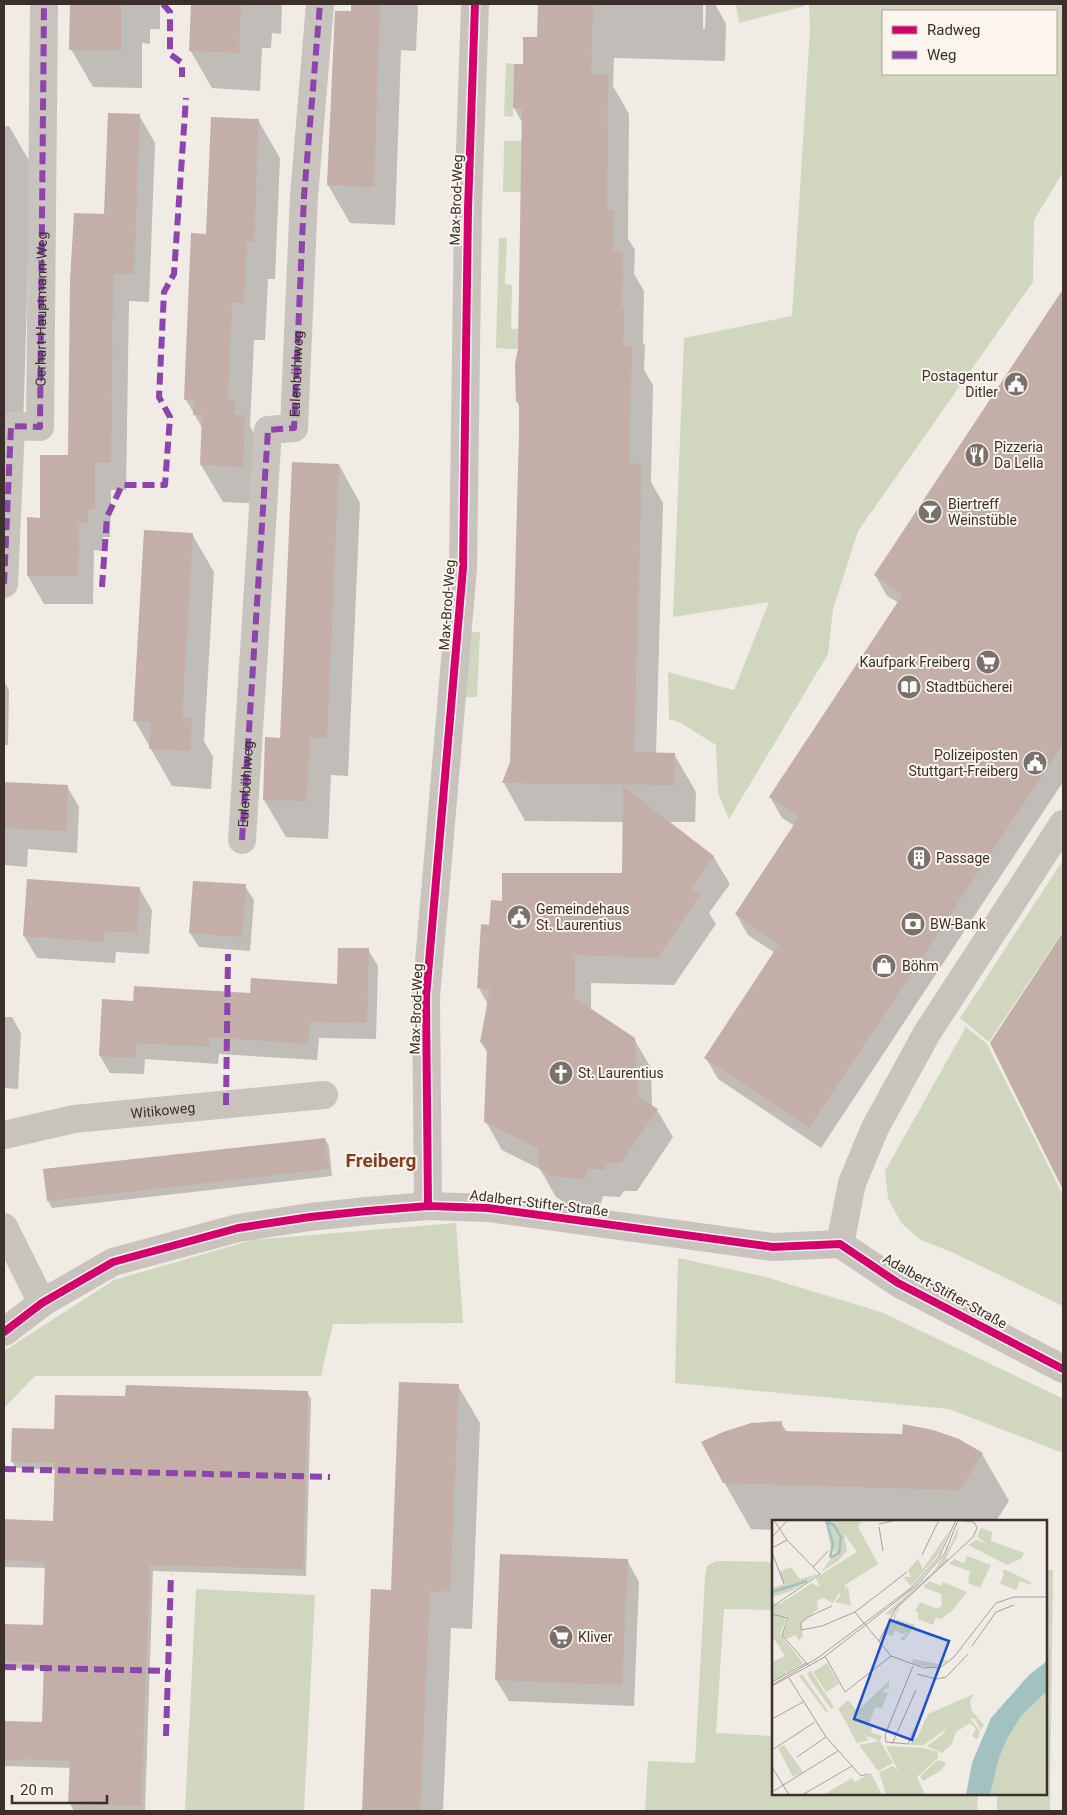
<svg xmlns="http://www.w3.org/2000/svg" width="1067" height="1815" font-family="Roboto,sans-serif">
	<rect width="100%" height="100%" fill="#f0ebe5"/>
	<path fill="#d1d6bf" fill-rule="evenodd" d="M736,4h69v2l-66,17z
		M809,4h254v168l-29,48 -1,62 -175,249 -25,78 -5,45 -99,165 -11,-26 -2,-48 -35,-22 -12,-4 -1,-47 66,18 35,-88 -96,15 11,-279 108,-22 18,-286zM883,11h173v63h-173z
		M506,63l8,1 -1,53 -9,-1z
		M504,141h18l-1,51h-18z
		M499,238h8l-2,46 7,1 -1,44h7v20l-22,-1z
		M467,632h13l-3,65h-14z
		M1063,860v71l-74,111 -29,-24z
		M966,1027l21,17 76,151v111l-109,-53 -33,-13 -20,-17 -13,-25 -3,-27z
		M456,1223l7,100 -130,1 -12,52h-286l-31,32v-57l110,-71 138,-40z
		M678,1258l84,18 119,36 181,86 1,55 -114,-44 -274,-26z
		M716,1561l57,1v48l-49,-1 -8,124 55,3 2,-61v119h205l-1,17h-332l3,-50 47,2 10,-186 2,-11z
		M1046,1570h7l-3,241h-53v-17h49z
		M196,1589l119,6 -11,216h-119z"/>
	<path fill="#0003" fill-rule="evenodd" d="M71,4h89v25h-10v15l-8,-1v45l-49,-1 -22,-38z
		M193,4h89l-1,30 -9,-1 -1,15h-9l-2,43 -48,-3 -22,-38z
		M352,4h66l-2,47 -15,-1 -6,175 -45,-2 -22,-38z
		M539,4h176l11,20 -1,37 -111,-3 -1,28 16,28 -1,125 7,11 -1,24 10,17 -1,51 2,4 -1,24 9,15 -2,97 12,21 -7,251h18l22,38 -1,30h-27l45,34 17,28 -21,29 7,11 -42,61 -83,-2v27l43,29 17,29 1,39 5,3 16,27 -36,54h-13l-4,6 -17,-1 -3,10 -33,-2 -11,-7 -16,-28 -38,-19 -16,-28 2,-68 -7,-12 7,-37 -9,-17 11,-62 13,-24 120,-28 1,-52 -99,-1 -21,-38 7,-21 9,-354 -3,-6 6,-278 -9,-16 10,-42 15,-28zM703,5h3l-1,24h-2z
		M139,115l16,28 -6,159 -20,-1 -3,189h-15l-1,47h-7v14l-9,-1 -1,54h-49l-16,-28 13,-57 28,-63 37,-241z
		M258,120l22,38 -5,121h-7l-3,61h-11l-4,86 16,28 -2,50 -41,-2 -22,-37 2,-36 -17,-29 21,-165z
		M4,126h5l22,38 -8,266h-19z
		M1058,299l5,3v480l-242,366 -103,-69 -12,-21 69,-105 -27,-18 -12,-21 59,-88 -13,-8 -12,-21 129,-194 -12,-7 -12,-21z
		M339,465l21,38 -12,273 -17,-1 -3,64 -42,-2 -22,-37 17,-61z
		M192,534l22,38 -10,169 9,16 -2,32 -39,-3 -37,-65z
		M4,681l5,9 -1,55h-4z
		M4,783l63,3 12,21 -2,46 -49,-4 -1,18 -23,-2z
		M245,886l9,14 -4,51 -51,-4 -9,-14z
		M139,888l13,22 -3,44 -33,-2 -1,11 -78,-5 -13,-22z
		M1063,935v252l-72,-144z
		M368,950l10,16 -2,73 -57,-1 -2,22 -98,-6 -1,10 -73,-5 -1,15 -34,-1 -10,-17 34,-53 117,-9 87,-9z
		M4,1017h8l9,16 -3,56 -14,-1z
		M325,1139l4,7 3,30 -280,32 -4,-7z
		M458,1386l22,37 -8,206 -21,-1 -8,183h-80l10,-221 19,1z
		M307,1392l4,7 -5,177 -153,-5 -8,240h-71l-4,-7 1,-36 -67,-2v-44l39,1 2,-54 -41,-1v-43l40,1 2,-58 -42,-1v-46l50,1 2,-52 -40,-2 -4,-7 43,-30 72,-34z
		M781,1423l6,9 195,22 27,47 -13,20h-223v9l-22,-1 -27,-47z
		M627,1560l12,22 -5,124 -125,-5 -13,-21z"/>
	<path fill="#c3afa7" d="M70,4h51v46h-52z
		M191,4h50l-2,49 -50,-2z
		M351,4h29l-6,183 -47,-2 8,-174h16z
		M538,4h55l-2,71h17l-1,135 7,1 -1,40 10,1 -1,55h2l-1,39h9l-3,117 13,1 -8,288 41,1 -1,32 -172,-2 8,-21 9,-327v-33h-3l-1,-38 3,-15 4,-240 -9,-1 1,-44h9v-27h14z
		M108,113l32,1 -6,160h-21l-2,189h-16v46h-7v14h-9l-1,53h-51v-59l13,1v-63h28l2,-175 4,-67 30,1z
		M211,117l48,2 -5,123h-7l-3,61 -12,-1 -4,98 7,1 -1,14h11l-2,52 -43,-2 2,-50h-9l1,-15h-10l7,-167 15,1z
		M1063,289v455l-254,384 -105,-70 75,-114 -44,-30 64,-97 -30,-20 134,-203 -29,-19z
		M292,462l47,2 -12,274h-17l-4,63 -43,-1 2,-63 15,1z
		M144,530l49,3 -11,185h10l-2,33 -41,-2 2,-27 -18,-1z
		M4,782l64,3 -2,46 -62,-3z
		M623,786l91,70 -23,33 9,6 -42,63 -83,-3v43l60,40 3,59 20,12 -37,54h-13l-4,7 -16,-1 -4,10 -34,-3 -11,-7 -1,-21 -54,-26 3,-74 -7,-6 10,-53 -13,-1 4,-64 8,1 2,-25 11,1v-28h120z
		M27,879l113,8 -3,46 -33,-2 -1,11 -80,-6z
		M193,881l53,3 -4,53 -53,-4z
		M1063,932v258l-73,-147z
		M338,948h31l-2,75 -57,-1 -2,22 -98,-7 -1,10 -73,-4 -1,15 -36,-2 3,-57 31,2 1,-15 116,7 1,-15 86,6z
		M325,1138l4,31 -282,32 -4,-32z
		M399,1382l60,2 -9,208 -20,-1 -10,220h-58l9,-222 20,1z
		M126,1385l182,6 -5,178 -153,-4 -9,241 -73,-2 2,-43 -66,-2v-38l38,1 2,-59 -40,-2v-37l39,1 2,-63 -41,-2v-41l49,2 2,-58 -44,-1 1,-34 42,1 1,-34 70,1z
		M782,1421v10l120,3 1,-10 30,6 26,9 24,14 -24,37 -236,-7 -22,-41 22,-10 28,-9z
		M500,1554l128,5 -6,126 -127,-5z"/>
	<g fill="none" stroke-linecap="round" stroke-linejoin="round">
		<g stroke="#c9c3be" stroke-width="28">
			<path id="s1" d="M4,584l7,-158 29,1 4,-423"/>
			<path id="s2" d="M242,840l26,-410 26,-2 10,-232 16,-192"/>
			<path id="s3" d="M4,1135l70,-16 250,-24"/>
			<path d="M428,1206l-2,-209 37,-429 5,-359 7,-205"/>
			<path d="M4,1227l38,76"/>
			<path d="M840,1244l12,-61 23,-55 52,-95 136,-209"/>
			<path d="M4,1332l38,-29 71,-41 125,-34 72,-11 57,-6 61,-5 60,2 285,39 67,-3 58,39 165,86"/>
		</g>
		<path stroke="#8e44ad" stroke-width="6" stroke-dasharray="12 6" stroke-linecap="butt" d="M163,4l7,8v42l12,9v14
			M4,584l7,-158 29,1 4,-423
			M102,587l5,-70 15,-32h43l5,-68 -11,-20 5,-105 10,-18 12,-176
			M242,840l26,-410 26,-2 10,-232 16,-192
			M226,1105l2,-151
			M4,1469l326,8
			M4,1667l164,4
			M166,1736l5,-162"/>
		<defs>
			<path id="cycleway" d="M428,1206l-2,-209 37,-429 5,-359 7,-205
				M4,1332l38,-29 71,-41 125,-34 72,-11 57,-6 61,-5 60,2 285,39 67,-3 58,39 165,86"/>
		</defs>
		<use href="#cycleway" stroke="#fbf5ee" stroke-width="11"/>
		<use href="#cycleway" stroke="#d6006c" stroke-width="8"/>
	</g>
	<defs>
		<symbol id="civic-disc" viewBox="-11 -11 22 22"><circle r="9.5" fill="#7a716c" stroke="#fbf5ee"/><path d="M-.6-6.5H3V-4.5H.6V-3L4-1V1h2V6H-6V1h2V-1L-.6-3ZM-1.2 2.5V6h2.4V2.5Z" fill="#fff"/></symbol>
		<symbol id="restaurant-disc" viewBox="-11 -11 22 22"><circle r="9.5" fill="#7a716c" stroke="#fbf5ee"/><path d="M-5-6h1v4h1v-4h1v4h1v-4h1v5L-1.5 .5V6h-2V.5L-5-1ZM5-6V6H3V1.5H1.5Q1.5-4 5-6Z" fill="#fff"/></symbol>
		<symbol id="bar-disc" viewBox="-11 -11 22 22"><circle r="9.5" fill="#7a716c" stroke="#fbf5ee"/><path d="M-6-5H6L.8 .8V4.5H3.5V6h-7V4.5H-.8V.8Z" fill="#fff"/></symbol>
		<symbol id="supermarket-disc" viewBox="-11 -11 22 22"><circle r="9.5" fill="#7a716c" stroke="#fbf5ee"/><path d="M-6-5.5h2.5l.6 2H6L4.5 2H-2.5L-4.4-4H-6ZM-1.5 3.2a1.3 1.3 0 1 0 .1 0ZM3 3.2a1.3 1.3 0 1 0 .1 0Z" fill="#fff"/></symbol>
		<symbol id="library-disc" viewBox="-11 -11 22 22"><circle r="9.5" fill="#7a716c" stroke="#fbf5ee"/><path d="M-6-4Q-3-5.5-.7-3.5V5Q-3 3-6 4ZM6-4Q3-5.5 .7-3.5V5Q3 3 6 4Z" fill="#fff"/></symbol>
		<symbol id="building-disc" viewBox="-11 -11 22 22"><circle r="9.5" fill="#7a716c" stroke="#fbf5ee"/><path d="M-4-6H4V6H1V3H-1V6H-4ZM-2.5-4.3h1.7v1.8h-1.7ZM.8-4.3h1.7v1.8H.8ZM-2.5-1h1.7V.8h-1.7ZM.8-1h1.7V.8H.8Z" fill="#fff"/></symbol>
		<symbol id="bank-disc" viewBox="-11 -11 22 22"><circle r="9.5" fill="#7a716c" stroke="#fbf5ee"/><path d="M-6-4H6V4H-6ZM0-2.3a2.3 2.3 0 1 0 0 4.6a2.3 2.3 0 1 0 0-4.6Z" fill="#fff"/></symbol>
		<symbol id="shop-disc" viewBox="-11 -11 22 22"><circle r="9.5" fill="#7a716c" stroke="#fbf5ee"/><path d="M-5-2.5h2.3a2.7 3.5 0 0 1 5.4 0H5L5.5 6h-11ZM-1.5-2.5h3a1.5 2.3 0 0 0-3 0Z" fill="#fff"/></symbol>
		<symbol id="church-disc" viewBox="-11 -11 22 22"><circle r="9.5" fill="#7a716c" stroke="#fbf5ee"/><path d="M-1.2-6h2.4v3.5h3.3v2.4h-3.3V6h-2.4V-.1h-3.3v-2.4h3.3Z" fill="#fff"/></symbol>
	</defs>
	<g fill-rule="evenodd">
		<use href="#civic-disc" x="1002" y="370" width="28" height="28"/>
		<use href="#restaurant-disc" x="963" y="441" width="28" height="28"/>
		<use href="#bar-disc" x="916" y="498" width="28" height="28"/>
		<use href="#supermarket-disc" x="974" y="648" width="28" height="28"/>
		<use href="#library-disc" x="895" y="673" width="28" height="28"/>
		<use href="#civic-disc" x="1021" y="749" width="28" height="28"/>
		<use href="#building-disc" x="905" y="844" width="28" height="28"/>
		<use href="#civic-disc" x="505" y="903" width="28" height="28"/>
		<use href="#bank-disc" x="899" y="910" width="28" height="28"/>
		<use href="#shop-disc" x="870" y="952" width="28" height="28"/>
		<use href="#church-disc" x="547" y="1059" width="28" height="28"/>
		<use href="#supermarket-disc" x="547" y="1623" width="28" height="28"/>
	</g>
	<g text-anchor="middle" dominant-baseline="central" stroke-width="4" stroke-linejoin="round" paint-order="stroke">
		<g font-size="14" fill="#3b302b" stroke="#fbf5ee">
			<text transform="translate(456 200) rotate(-88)">Max-Brod-Weg</text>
			<text stroke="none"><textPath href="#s1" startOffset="305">Gerhart-Hauptmann-Weg</textPath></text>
			<text stroke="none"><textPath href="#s2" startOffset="491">Eulenbühlweg</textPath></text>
			<text transform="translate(447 605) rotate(-86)">Max-Brod-Weg</text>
			<text stroke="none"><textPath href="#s2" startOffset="56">Eulenbühlweg</textPath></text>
			<text transform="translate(416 1009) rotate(-88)">Max-Brod-Weg</text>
			<text stroke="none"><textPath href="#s3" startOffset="161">Witikoweg</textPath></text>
			<text transform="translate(539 1203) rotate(7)">Adalbert-Stifter-Straße</text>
			<text transform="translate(945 1291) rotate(29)">Adalbert-Stifter-Straße</text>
		</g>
		<g font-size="14" fill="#3b302b" stroke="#fbf5ee" text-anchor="start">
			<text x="998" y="376" text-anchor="end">Postagentur<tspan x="998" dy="16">Ditler</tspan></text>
			<text x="994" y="447">Pizzeria<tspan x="994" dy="16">Da Lella</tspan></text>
			<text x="948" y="504">Biertreff<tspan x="948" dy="16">Weinstüble</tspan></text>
			<text x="970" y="662" text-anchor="end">Kaufpark Freiberg</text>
			<text x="926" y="687">Stadtbücherei</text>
			<text x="1018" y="755" text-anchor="end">Polizeiposten<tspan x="1018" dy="16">Stuttgart-Freiberg</tspan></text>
			<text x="936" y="858">Passage</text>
			<text x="536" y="909">Gemeindehaus<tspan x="536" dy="16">St. Laurentius</tspan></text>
			<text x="930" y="924">BW-Bank</text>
			<text x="902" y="966">Böhm</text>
			<text x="578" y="1073">St. Laurentius</text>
			<text x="578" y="1637">Kliver</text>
		</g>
		<g font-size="19" font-weight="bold" fill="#8c3b22" stroke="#fbf5ee">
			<text x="381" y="1160">Freiberg</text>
		</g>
	</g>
	<g transform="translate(772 1520)">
		<rect width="275" height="275" fill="#f0ebe5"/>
		<path d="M54,0h7l11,13 3,18 -9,10 -17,11 15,-20 -5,-2zM62,0h28l-4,7 20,37 -33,21v4l3,-3 3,20 -16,-4 6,-7 -2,-2 -6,10 -9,-5 -7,2 1,9 -17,14 2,14 -5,3 -2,-5 -10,4 -4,-4 7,-15 -2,-4 -11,-1 11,3 -7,16 23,29 -31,19v-20l13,-6 -10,-16 -3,2v-43l3,4 -2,2 7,-1 32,-21 8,4 -4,-9 4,-3 37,-23zM187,5l-2,12 -11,21 3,2 -59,55 -5,-1 49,-43 17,-27zM209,8l11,4 -1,9 33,12 -2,5 -15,7 -39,-20 8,-5 10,3 -9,-6zM178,9l-11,25 -28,32 -8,-9h8l-3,-7 10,-11 5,10zM195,36l24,9 -11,23 -12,-5 2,-12 -21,-7 5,-5 10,4zM19,47l9,12 18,-5 -24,16 -22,7v-9l12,-4 -5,-12zM234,50l25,12v3l-11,-4 -4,9 -16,-6 4,-10 -2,-3zM157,61l12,5 2,-4 24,10 -14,18 -12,9 -5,-2 -3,8 -15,-6v-7l-3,-1 5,-9 18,7 4,-4 -1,-11 -18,-7zM126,87l2,3 -2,-1 -6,19 4,-9 19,6 -11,16 -4,-2 8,-7 -6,2 2,-4 -2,4 -7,-4 -2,6 -7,-2zM141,139l25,5 5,-4 5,1 -16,7 -20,-4zM55,143l12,21 -13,8 -13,-20zM38,150l11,17 13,20 -3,2 -19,-27 -5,-8zM30,154l26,37 -2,1 -27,-36zM117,161v9l-3,-2 -3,4 5,1 -6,15 -7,-1 -6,17h4l-2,8 11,4 -2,5 13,22 -15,8 -19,-26 20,-4 -13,-5 -27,-28 9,-8 9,11zM275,171v104h-57l9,-37 8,-19 14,-23zM202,174l-4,7 2,10 12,14 -3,5 -6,-10h4l-9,-2 10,14 -3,7 -5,-3 4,-7 -6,-6 -14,9 -4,12 -10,9 -15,-7 15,-11 5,-7 -23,17h-16l10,-9 10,-22zM66,188l6,4 25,28 -12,3zM12,225l19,27 -10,5 -15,-29zM114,226l38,2 14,4v6l-21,19 8,18h-39l-7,-23 14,-6 5,5zM166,240l8,2 -4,8 -19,11 -3,-5zM99,253l11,22h-59l29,-17 3,4z" fill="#d1d6bf"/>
		<path d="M275,141v30l-26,25 -14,23 -8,19 -9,37h-24l6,-32 19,-45 38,-43z" fill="#a1c2c1"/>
		<path fill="none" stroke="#a1c2c1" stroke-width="2.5" d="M54,0l7,24 -3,14M55,2l7,3 7,12 -2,16 -8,4M0,72l35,-11"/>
		<path fill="none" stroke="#a8a09b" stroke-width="1" d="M107,4l18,-4M107,7l4,24M0,17l16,-17M0,28l15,-8M0,32l12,32M150,35l17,-35M41,47l15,-16M135,52l-52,40 36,44 33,12 17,-1 13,-10 42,-54 18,-6h33M60,86l-24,11 -7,6v7l21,-4 33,-14M0,87l48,-33 -33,-34 -13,-20M0,94l16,4 -6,17 27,31M107,121l17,-33 77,-71 4,-9 -3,-6 -23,-2M200,126l24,-34 18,-7M53,136l20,36 46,-36M141,146l-28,69 1,7 22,2 16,-36M145,154l20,5 9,-2 22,-23M17,158l37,59 35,39 7,-2M0,162l34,-19M0,165l47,-28 92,-69 28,-31 17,-37M0,166l51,-28 94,-73 28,-32 13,-33M0,199l31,-17M120,224l24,-54M0,230l43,-28M25,237l29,-20M0,247l17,28M0,272l66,-41M30,275l50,-29"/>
		<path fill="#1d4ed8" fill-opacity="0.15" stroke="#1d4ed8" stroke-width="2.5" d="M118,100l59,21 -37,99 -58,-21z"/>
		<rect width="275" height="275" fill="none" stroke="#3b302b" stroke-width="2.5"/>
	</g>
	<rect width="1067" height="1815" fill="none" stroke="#3b302b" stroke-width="10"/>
	<rect x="882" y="10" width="175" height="65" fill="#fbf5ee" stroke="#aea6a0"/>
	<rect x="892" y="26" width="25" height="8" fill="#d6006c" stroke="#aea6a0"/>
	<text x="927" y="35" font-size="15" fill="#3b302b">Radweg</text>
	<rect x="892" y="51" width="25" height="8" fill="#8e44ad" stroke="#aea6a0"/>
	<text x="927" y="60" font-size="15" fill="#3b302b">Weg</text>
	<path d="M12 1795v8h95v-8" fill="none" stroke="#3b302b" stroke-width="2.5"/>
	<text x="20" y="1795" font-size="15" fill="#3b302b" stroke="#fbf5ee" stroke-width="4" paint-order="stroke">20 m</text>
</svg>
